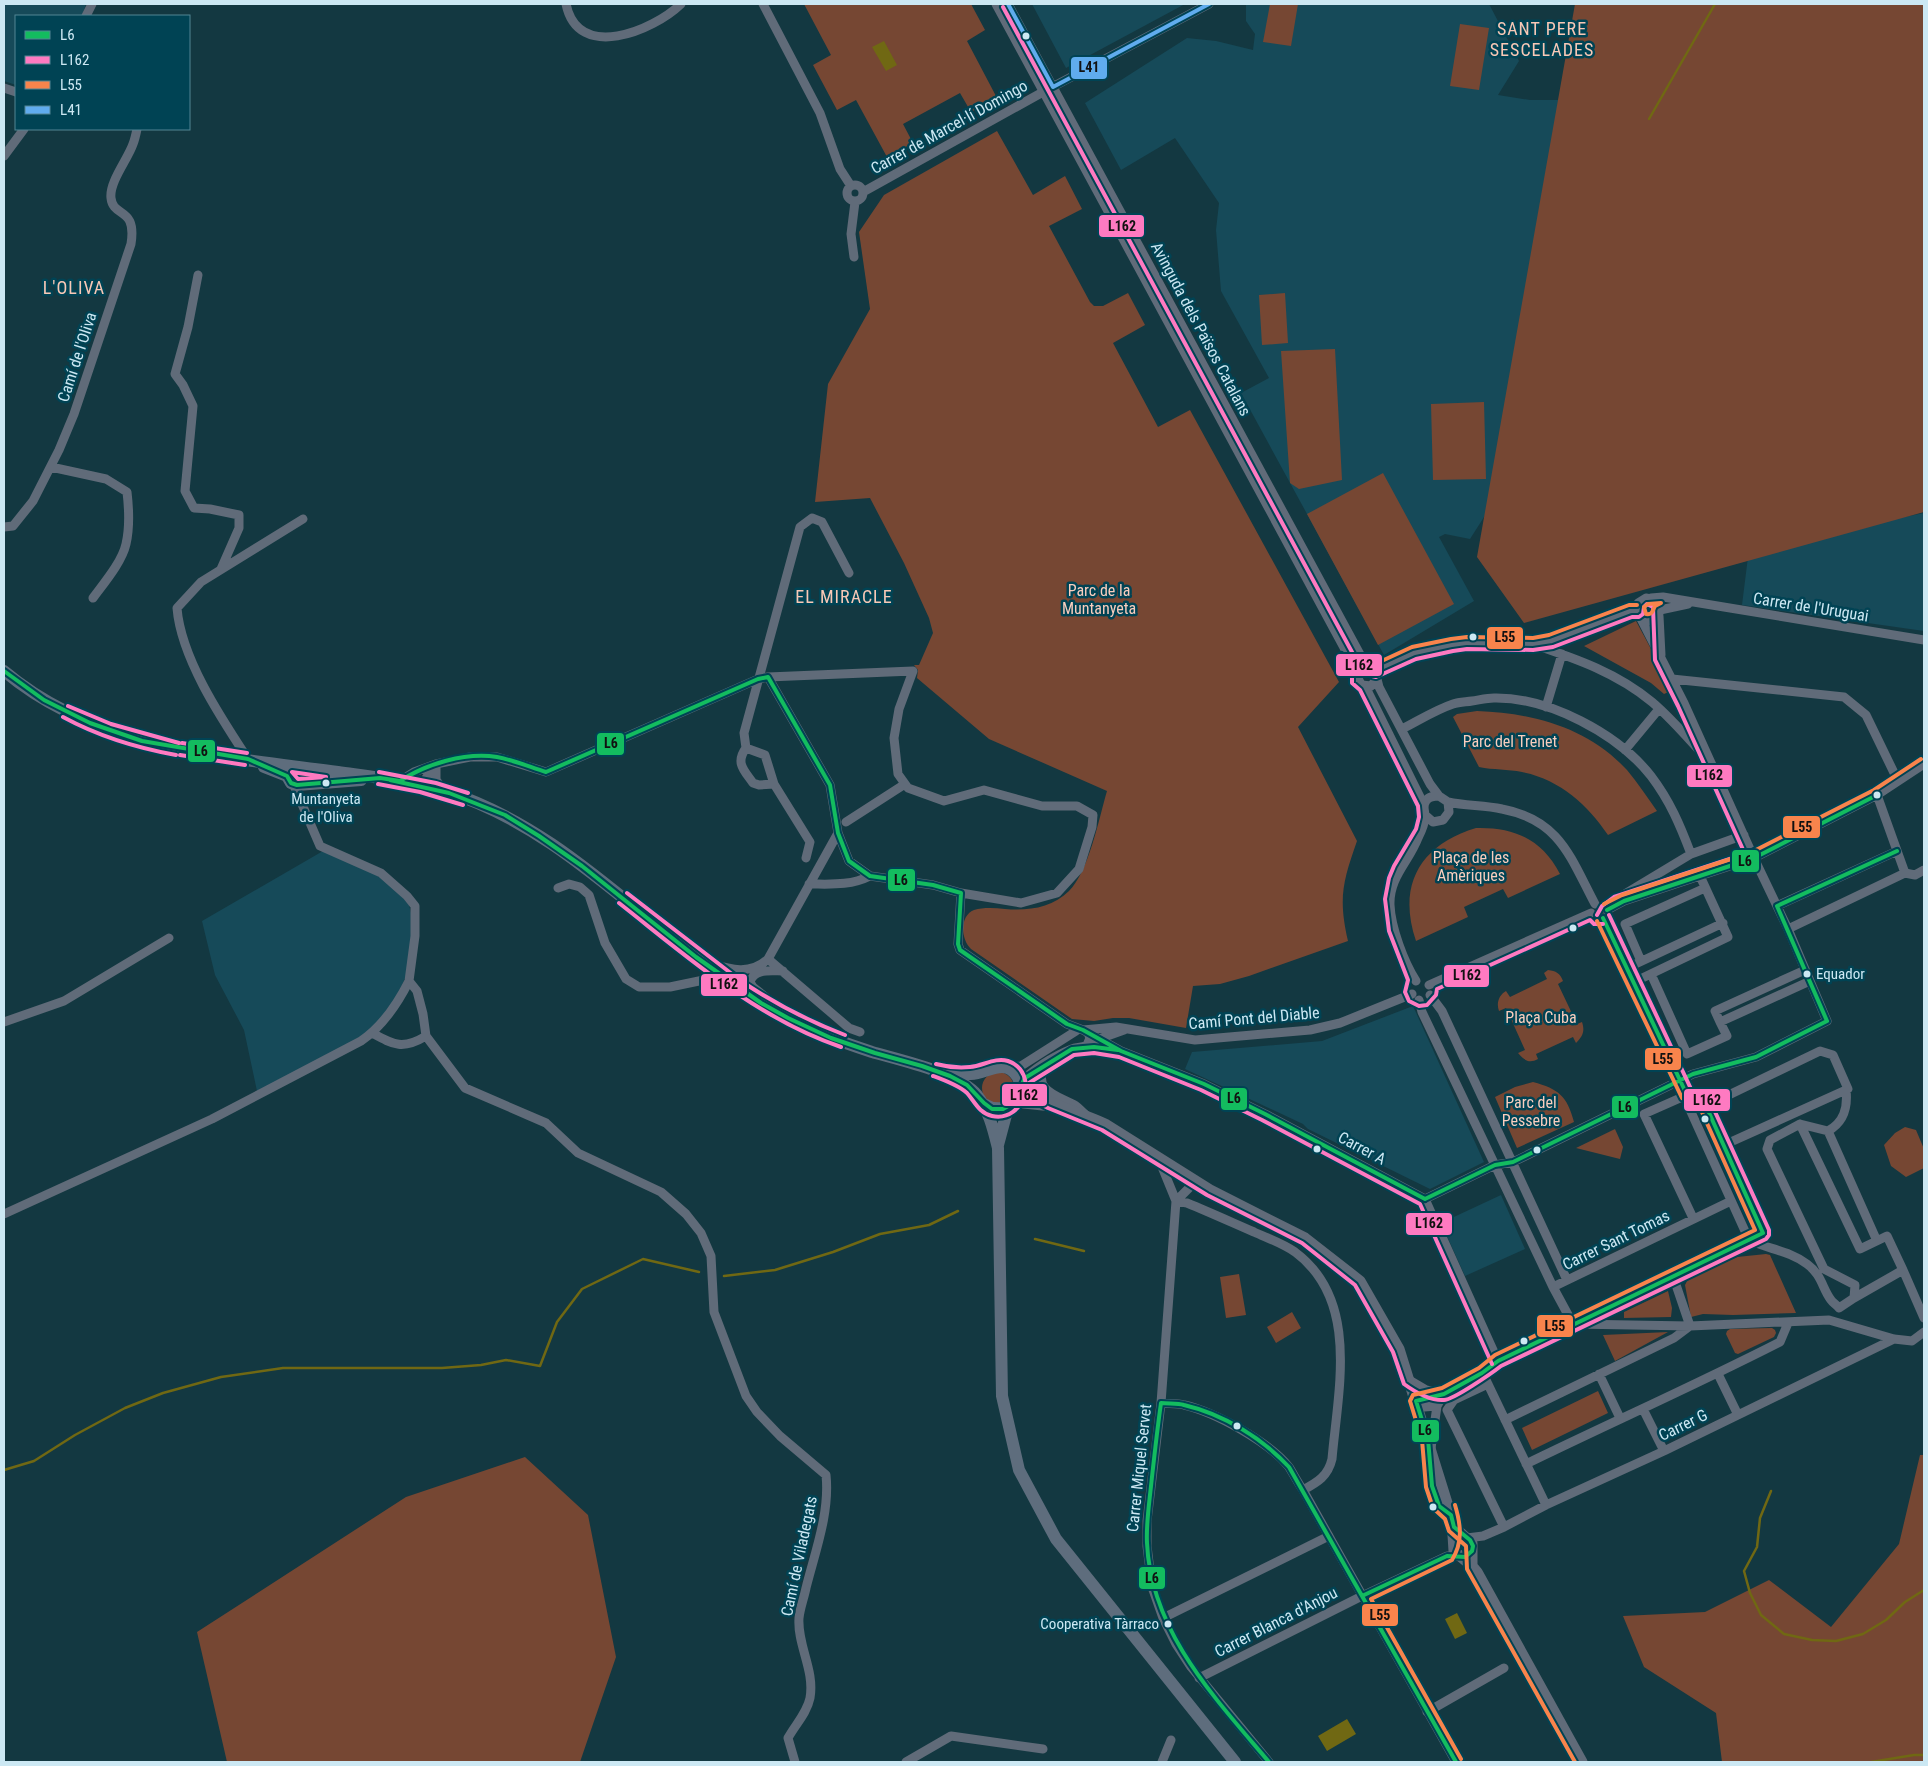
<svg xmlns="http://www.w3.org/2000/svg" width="1928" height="1766" font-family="'Roboto Condensed',sans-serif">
	<rect width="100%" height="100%" fill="#133841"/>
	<path fill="#164a59" d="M4,4h82l-4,12h-66v69l-12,-4z
		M1032,4h153l-119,64z
		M1246,4h243l30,57 -21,34 32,5h96l-133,403 -23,36 -25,-5 -6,3 35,64 -90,54 -143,-262 28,-15 -48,-87 -5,-61 3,-27 -44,-65 -54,32 -36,-67 102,-65 29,3 37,9 2,-16 -9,-13z
		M1924,513v118l-182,-26 7,-56z
		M323,851l48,20 23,16 15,18 4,16 -7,55 -10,23 -22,29 -24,16 -93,47 -13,-61 -29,-55 -13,-54z
		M1413,1006l71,156 -54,27 -122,-60 -5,-5 -118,-55 7,-17 130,-11z
		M1501,1195l24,54 -60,27 -24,-53z"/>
	<path fill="#764733" d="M804,4h167l14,26 -18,11 30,57 -26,14 -11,-19 -57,31 10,19 -26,14 -31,-57 -19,10 -24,-45 18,-10z
		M1270,4h28l-7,42 -28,-4z
		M1575,4h349v508l-400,111 -47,-66z
		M1460,24l29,4 -10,62 -29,-4z
		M997,131l36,64 32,-19 17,33 -33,17 41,76 4,4h9l25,-13 17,32 -32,18 45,84 32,-17 149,272 -41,45 59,114c-14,40 -19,57 -9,100l-99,35 -29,8 -27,2 -7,42 -57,-10h-16l-19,3 -22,-2 -101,-70c-10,-9 -12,-33 3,-39 10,-3 21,-2 31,-1 23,2 47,-1 64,-18 20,-20 30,-73 38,-100l-118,-52 -72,-61 1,-8 -4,-5h5l14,-32 -4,-15 -25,-55 -34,-65 -55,4 13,-118 42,-75 -11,-77 25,-37z
		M1285,293l3,50 -26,2 -3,-50z
		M1335,349l7,131 -43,9 -9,-6 -9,-132z
		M1484,402l2,77 -53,1 -2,-76z
		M1383,473l71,131 -76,41 -71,-131z
		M1636,621l37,69 -9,4 -13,-11 -67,-37z
		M1477,711c57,2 111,17 150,59 11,13 20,27 30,41l-49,24c-20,-30 -49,-56 -86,-63 -14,-3 -29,-2 -43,-5l-26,-50 4,-3z
		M1476,828c38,-1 66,11 84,46l-52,24 -5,-9 -39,18 4,10 -52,24c-19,-56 4,-96 60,-113z
		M1548,970c8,1 12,3 15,11l-5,3 19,40 5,-2c3,9 1,14 -6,21l-3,-6 -37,17 2,5c-9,5 -14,1 -20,-6l7,-3 -19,-42 -7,3c-3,-8 0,-16 7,-20l4,6 37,-18 -3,-6z
		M982 1088a16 16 0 1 1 32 0a16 16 0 1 1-32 0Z
		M1533,1082c26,7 34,14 41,40l-57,26 -22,-51 20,-10z
		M1905,1127l11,3 8,19v19l-18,9 -15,-11 -7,-21 11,-12z
		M1615,1129l8,18 -3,12 -44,-11z
		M1766,1254l4,1 26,58 -63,2 -30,-1 -12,3 -6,-32 3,-6 49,-22z
		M1239,1274l7,41 -20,3 -6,-41z
		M1668,1291l4,17 -1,9 -47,1v-6z
		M1292,1312l9,16 -25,15 -9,-16z
		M1772,1328l3,2 1,3 -2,4 -36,17 -3,-1 -9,-19 1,-3 3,-2z
		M1668,1332l-53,29 -12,-26z
		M1598,1391l10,22 -76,37 -10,-22z
		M1920,1455h4v307h-202l-6,-49 -72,-46 -21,-51 82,-4 64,-32 62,47 68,-83z
		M525,1457l63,58 28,142 -36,105h-353l-30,-130 209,-135z"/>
	<path fill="#706813" d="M884,41l13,24 -11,6 -14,-24z
		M1457,1613l10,20 -12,6 -10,-20z
		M1347,1719l9,15 -29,17 -9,-15z"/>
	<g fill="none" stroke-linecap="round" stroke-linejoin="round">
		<path stroke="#706813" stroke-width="2.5" d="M1649,119l66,-115
			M1035,1239l49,12
			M724,1276l51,-6 58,-18 47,-18 49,-9 29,-14
			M4,1470l30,-9 41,-26 50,-27 38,-15 58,-16 62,-9h159l39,-3 25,-5 34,6 17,-44 25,-33 61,-30 56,13
			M1771,1491l-11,27 -3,29 -13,24 6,22 11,22 23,19 28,6 24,1 27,-7 23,-14 19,-18 19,-12
			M1871,1762l43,-7h10"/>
		<path stroke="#606b79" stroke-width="9" d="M566,4c12,58 87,27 115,0
			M763,4l57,109 20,56 11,17
			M996,4l358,662c3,7 3,14 8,19l9,1 6,-7 -1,-8 -13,-11 -355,-656
			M86,16l6,-12
			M4,88l12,4
			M4,156l20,-27
			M847 193a8 8 0 1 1 16 0a8 8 0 1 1-16 0Z
			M863,192l180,-100 166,-88
			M854,257l-3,-23 4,-32
			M198,275l-10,52 -13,47 8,11 10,21 -8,85 9,17 16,1 29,6v13l-18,41
			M51,467l55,12 21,13c2,17 3,35 -1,52 -4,18 -22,39 -33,54
			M4,527l9,-1 20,-25 26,-51 15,-36 57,-170c6,-38 -18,-26 -20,-46 -2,-16 17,-39 22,-54 2,-5 3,-10 4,-15
			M1651,598l12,-1 261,43
			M1660,610l28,-6
			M1659,616l2,39
			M1535,645c42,14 82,28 117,57 19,16 36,36 53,55
			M1376,671l38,-18 38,-8 15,-2 66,1 18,-3 80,-30h6
			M1377,679l2,8 51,97 9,12
			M1672,679l172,18 22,18 32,66
			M1365,686l59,119
			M1546,707l16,-53
			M1402,729c16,-8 33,-19 51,-25 6,-2 13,-2 19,-3 7,-1 15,-3 22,-3 55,-1 124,36 157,78 19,25 29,49 40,78
			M746,748c-11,15 -2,22 7,35l6,2 15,-1
			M1625,750l34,-41
			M248,759c-27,-41 -67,-101 -71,-151l24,-26 102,-63
			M436,764v16l8,11
			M292,781l28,65 61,27 26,23 8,10v30l-6,45 8,10 6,23 3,22 39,52 81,35 32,30 83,39 25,22 15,19 10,23 3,56 32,84 11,16 23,24 46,39c4,38 -11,77 -20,113 -2,10 -6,20 -7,30 -2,27 16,52 11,80 -3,15 -15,27 -22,40l7,24
			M400,781l14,-9 22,-8 34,-7h27l49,15 212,-93 10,-2 145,-6 -14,38 -5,29 4,36 10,14 36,13 40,-11 58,16h35l16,9 -1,12 -13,42 -22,24 -36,10 -60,-10 -28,-8 -63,-9 -21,-15 -11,-28 -8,-48 -62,-108
			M421,785l15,-21
			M1448,802c18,4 36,3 54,7 58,11 68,48 93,95
			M846,822l59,-38
			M806,858l4,-16 -36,-58 -9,-29 -19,-7 -2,-15 56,-206 12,-9 10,4 27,51
			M1905,873l10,2 9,-5
			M809,884c21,0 41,2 61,-8
			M558,888l11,-4 11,3 9,8 16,48 21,36 13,8h31l53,-11
			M961,893l-3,51 2,6 107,74 16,6 38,21 83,33 61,30 160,85 73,162
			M1613,901l78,-47 53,-19
			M1777,906l120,-55
			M1607,910l17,-9 130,-43 123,-63 47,-31
			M1603,918l71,149
			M1788,929l117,-56 -28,-78
			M768,959l81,69 11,4
			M1641,961l-16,-37 80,-36
			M709,963c20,6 41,13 59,-4l70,-126
			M1627,968l96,-45
			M1805,970l-90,41 5,11 90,-41
			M1651,974l36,80 40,-18 -7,-14
			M1416,981c-12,-19 -25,-53 -26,-76 -1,-28 19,-43 28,-67 3,-6 7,-15 7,-22 0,-6 -3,-10 1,-15 3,-5 8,-5 13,-5l9,6 1,10 -6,8 -10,2 -8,-7
			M1634,982l94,-45 -28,-61
			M1429,985l162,-72
			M1430,995l12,16 125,269
			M1419,1000l3,12 131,275
			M779,1008l-26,-21 -3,-5c4,-14 21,-11 33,-11
			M4,1022l60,-21 105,-63
			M1083,1030l33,-3 79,13 115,-10 30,-7 72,-29
			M372,1033c22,12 31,17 54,3
			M1096,1040l28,-10
			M1084,1047l30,3
			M1046,1064c-16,27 13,32 30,42 3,2 6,6 9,8
			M1007,1067l14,-1 55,-35
			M1020,1084c11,-14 34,-28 52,-35 4,-2 10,-1 15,-4l3,-7 -2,-5
			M1687,1095l-43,19 49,104
			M1687,1095v8l62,137
			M1706,1106l114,-55 13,4 15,34 -124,56
			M1800,1124l60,125 27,-13 16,34
			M1828,1131c16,-9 20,-23 18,-41
			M1158,1157l18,44 -15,202 -14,118v25l5,41 11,31 13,26 15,23 78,95
			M1425,1199l70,-34 18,-3 180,-88 63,-17 71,-36 -39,-92 -34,-71 -70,-155 -47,-92 1,-8 8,-5c17,3 19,14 5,23l-9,-1
			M1176,1201l11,2c22,9 44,19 67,29 13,6 28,11 41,20 65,48 43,138 37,207 -4,17 -14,23 -29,31
			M1176,1201l20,-20
			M1731,1201l-178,86 20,37 117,2 139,-6 65,19 18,2 12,-9
			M4,1214l208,-95 149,-78c22,-15 36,-36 48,-60
			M1749,1240c19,9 41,11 58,24 15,11 15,24 24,36 2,3 6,5 8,8l15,-10 1,-13 -31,-16 -57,-120 3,-9 30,-16 28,7 49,110
			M1854,1298l49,-28 21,48
			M1599,1374l21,44
			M1718,1374l20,41
			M1409,1380l17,10 13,3
			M1486,1380l60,125
			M1488,1384l-34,16 -7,10 57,117
			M1416,1401l28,-7 38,-21 16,-12 265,-128 -57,-127 -19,-11
			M1416,1401l8,6 13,-1
			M1161,1403c7,1 15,0 23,2 31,7 85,37 105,62 5,8 9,16 14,23l153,272
			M1643,1409l21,42
			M1505,1420l169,-82 16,-12 -17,-50
			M1431,1448l6,-42 7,-12
			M1526,1464c84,-41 170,-79 254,-122l8,-19
			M1467,1538l16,-2 21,-9 42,-22 118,-54 230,-112
			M1163,1618l166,-82
			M1199,1678l163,-82 85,-40h12
			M1427,1712l77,-44
			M906,1762l45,-26 92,13
			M1162,1762l9,-22"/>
		<path stroke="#606b79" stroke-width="11" d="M1020,1086c26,18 56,25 85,38l105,66 95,48 55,43 39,68 53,170 2,32 18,15 5,6 105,190
			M1015,1102l37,4
			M1454,1527l18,16v23"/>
		<path stroke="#5e6d7d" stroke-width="12" d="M4,671c94,79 217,85 334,101 36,5 73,9 107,19 132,41 219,160 337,224 29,16 59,27 90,37 28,8 87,21 105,43 12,16 16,33 21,53l4,248 17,74 37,69 179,223
			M264,767l23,9 4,7 6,2 64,-5
			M944,1071c9,1 18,3 27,3 16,0 33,-17 46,2 14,23 -13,41 -33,28
			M998,1145l8,-30 5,-9"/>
		<path stroke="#606b79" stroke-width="9" d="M1674,1067l13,28"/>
		<defs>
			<path id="bus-1" d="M4,671l40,29 46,23 52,18 106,18 39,17 4,7 6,2 83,-7 20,3c26,-17 65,-29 97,-24 16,3 33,10 49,15l212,-93 10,-2 62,108 8,48 11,28 21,15 63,9 28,8 -3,51 2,6 107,74 16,6 38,21 83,33 61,30 160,85
				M390,780l59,13 56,22 34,21 43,30 114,91 65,46 27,15 43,20 44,15 47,13 28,10 17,9 17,18 8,6h11l9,-5 13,-26 47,-29 22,-2 24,3
				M1607,910l17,-9 130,-43 123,-63
				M1827,1021l-50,-115 120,-55
				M1425,1199l70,-34 18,-3 180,-88 63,-17 71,-36
				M1362,1596l85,-40 18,1 7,-6 1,-5 -3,-6 -16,-13 -3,-12 -12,-9 -7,-20 -4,-47 -12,-38 28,-7 38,-21 16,-12 265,-128 -57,-127 -19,-11 -84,-177
				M1269,1762c-54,-64 -118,-130 -122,-219 -1,-19 2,-38 4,-57 3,-27 6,-55 10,-83 8,1 16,0 23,2 39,9 78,33 105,62l167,295"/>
			<path id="bus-2" d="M1003,7l356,658 13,11 4,1 40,-18 37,-8 14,-2 66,1 20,-3 79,-30h7l4,-3 1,-7 3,-3 6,3 2,53 23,46 67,148 -131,43 -12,9 -5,9
				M1341,655l11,21v7l8,7 58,116 1,11 -3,12 -22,37 -5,12 -4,21 4,32 19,49 -3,12 4,9 10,5 8,-1 9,-10 1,-6 153,-69 4,4h9
				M68,706l43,18 68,19
				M63,717c35,19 74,31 113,38
				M182,743l65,10
				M180,755l65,10
				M292,772l34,5 -28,2z
				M379,772l57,11 32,10
				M378,784l42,8 43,13
				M627,893l114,88c33,22 67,40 104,54
				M619,903c70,55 137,115 222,144
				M933,1076c11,4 25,9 34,17 8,9 12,20 25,23 33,7 48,-44 16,-55 -13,-4 -25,5 -38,6 -11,1 -23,0 -34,-3
				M1025,1088l4,-5 45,-28 20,-2 25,4 82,33 61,30 158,84 72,160
				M1017,1091l31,17 54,22 105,65 95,48 53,42 38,67 11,32c11,8 26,17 40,16 9,0 48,-27 57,-34l265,-127 3,-4v-5l-58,-127 -19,-12 -83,-176"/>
			<path id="bus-3" d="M1661,603l-6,3c-3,5 -2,9 -9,8l-2,-7 4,-3z
				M1373,665l39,-18 39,-8 16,-2 66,1 16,-3 80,-30h8
				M1604,904l18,-9 130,-43 122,-62 47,-31
				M1455,1505c6,20 8,37 -3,55l-81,39 90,160
				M1575,1762l-108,-193 -1,-23 -17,-15 -4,-12 -12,-11 -7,-21 -4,-47 -12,-39 3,-6 29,-7 37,-20 16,-13 260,-125 -54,-120 -19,-12 -85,-177"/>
			<path id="bus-4" d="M1008,4l45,83 156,-83"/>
		</defs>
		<use href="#bus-1" stroke="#004354" stroke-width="8"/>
		<use href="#bus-2" stroke="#004354" stroke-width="8"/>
		<use href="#bus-3" stroke="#004354" stroke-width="8"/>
		<use href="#bus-4" stroke="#004354" stroke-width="8"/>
		<use href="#bus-1" stroke="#13bc5f" stroke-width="4"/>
		<use href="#bus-2" stroke="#fe7ac1" stroke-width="4"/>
		<use href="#bus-3" stroke="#f8844c" stroke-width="4"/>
		<use href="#bus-4" stroke="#60acee" stroke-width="4"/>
	</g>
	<g fill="#cce8f3" stroke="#004354" stroke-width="2">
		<circle cx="1026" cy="36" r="4.5"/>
		<circle cx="1473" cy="637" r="4.5"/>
		<circle cx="326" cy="783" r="4.5"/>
		<circle cx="1877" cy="795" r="4.5"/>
		<circle cx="1573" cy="928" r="4.5"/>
		<circle cx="1807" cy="974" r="4.5"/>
		<circle cx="1705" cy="1119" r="4.5"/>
		<circle cx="1317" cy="1149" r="4.5"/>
		<circle cx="1537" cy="1150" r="4.5"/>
		<circle cx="1524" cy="1341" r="4.5"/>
		<circle cx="1237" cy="1426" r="4.5"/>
		<circle cx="1433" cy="1507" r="4.5"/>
		<circle cx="1168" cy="1624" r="4.5"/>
	</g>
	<g text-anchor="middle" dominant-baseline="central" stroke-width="5" stroke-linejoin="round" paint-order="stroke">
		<g font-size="15" fill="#cce8f3" stroke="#004354">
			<text x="326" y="799">Muntanyeta<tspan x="326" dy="18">de l'Oliva</tspan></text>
			<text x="1816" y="974" text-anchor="start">Equador</text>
			<text x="1159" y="1624" text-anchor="end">Cooperativa Tàrraco</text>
		</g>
		<g font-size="16" fill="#cce8f3" stroke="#004354">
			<text transform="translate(949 127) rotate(-29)">Carrer de Marcel·lí Domingo</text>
			<text transform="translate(1201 329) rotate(62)">Avinguda dels Països Catalans</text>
			<text transform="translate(77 357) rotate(-72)">Camí de l'Oliva</text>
			<text transform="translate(1811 607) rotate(9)">Carrer de l'Uruguai</text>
			<text transform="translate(1254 1018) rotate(-5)">Camí Pont del Diable</text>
			<text transform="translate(1362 1148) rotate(28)">Carrer A</text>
			<text transform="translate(1616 1240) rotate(-26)">Carrer Sant Tomas</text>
			<text transform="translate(1683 1425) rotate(-26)">Carrer G</text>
			<text transform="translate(1139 1468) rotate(-84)">Carrer Miquel Servet</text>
			<text transform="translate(799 1556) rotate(-78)">Camí de Viladegats</text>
			<text transform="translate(1276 1622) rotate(-27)">Carrer Blanca d'Anjou</text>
		</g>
		<g font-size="16" fill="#facebe" stroke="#004354">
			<text x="1099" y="590">Parc de la<tspan x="1099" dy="18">Muntanyeta</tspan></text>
			<text x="1510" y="741">Parc del Trenet</text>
			<text x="1471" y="857">Plaça de les<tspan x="1471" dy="18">Amèriques</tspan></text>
			<text x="1541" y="1017">Plaça Cuba</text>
			<text x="1531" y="1102">Parc del<tspan x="1531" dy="18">Pessebre</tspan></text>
		</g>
		<g font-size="18" letter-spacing="1" fill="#f8c8b6" stroke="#004354">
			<text x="1542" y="28">SANT PERE<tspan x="1542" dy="21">SESCELADES</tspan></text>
			<text x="74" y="287">L'OLIVA</text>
			<text x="844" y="596">EL MIRACLE</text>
		</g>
	</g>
	<g stroke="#004354" stroke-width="2">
		<rect x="1070" y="56" width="38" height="24" rx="5" fill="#60acee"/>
		<rect x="1098" y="214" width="47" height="24" rx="5" fill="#fe7ac1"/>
		<rect x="1486" y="626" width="38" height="24" rx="5" fill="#f8844c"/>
		<rect x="1335" y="653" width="48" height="24" rx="5" fill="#fe7ac1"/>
		<rect x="596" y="732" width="29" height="24" rx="5" fill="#13bc5f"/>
		<rect x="187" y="739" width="29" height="24" rx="5" fill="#13bc5f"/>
		<rect x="1686" y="764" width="47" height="24" rx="5" fill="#fe7ac1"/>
		<rect x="1782" y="815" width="39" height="24" rx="5" fill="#f8844c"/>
		<rect x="1731" y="849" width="29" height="24" rx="5" fill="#13bc5f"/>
		<rect x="887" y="868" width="29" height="24" rx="5" fill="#13bc5f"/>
		<rect x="1443" y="964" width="47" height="24" rx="5" fill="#fe7ac1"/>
		<rect x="700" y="973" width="48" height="24" rx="5" fill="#fe7ac1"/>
		<rect x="1644" y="1047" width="38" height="24" rx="5" fill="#f8844c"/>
		<rect x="1001" y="1083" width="47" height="24" rx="5" fill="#fe7ac1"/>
		<rect x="1220" y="1087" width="28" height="24" rx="5" fill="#13bc5f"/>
		<rect x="1683" y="1088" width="48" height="24" rx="5" fill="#fe7ac1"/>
		<rect x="1611" y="1095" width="28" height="24" rx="5" fill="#13bc5f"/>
		<rect x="1405" y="1212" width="48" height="24" rx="5" fill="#fe7ac1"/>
		<rect x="1536" y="1314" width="38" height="24" rx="5" fill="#f8844c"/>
		<rect x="1411" y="1419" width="29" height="24" rx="5" fill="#13bc5f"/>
		<rect x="1138" y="1566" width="28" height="24" rx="5" fill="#13bc5f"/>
		<rect x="1361" y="1603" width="38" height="24" rx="5" fill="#f8844c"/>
	</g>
	<g font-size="14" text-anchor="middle" font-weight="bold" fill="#111">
		<text x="1089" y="72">L41</text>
		<text x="1122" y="231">L162</text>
		<text x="1505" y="642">L55</text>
		<text x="1359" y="670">L162</text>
		<text x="611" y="748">L6</text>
		<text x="201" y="756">L6</text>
		<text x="1709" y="780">L162</text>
		<text x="1802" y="832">L55</text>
		<text x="1745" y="866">L6</text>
		<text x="901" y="885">L6</text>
		<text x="1467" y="980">L162</text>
		<text x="724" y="989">L162</text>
		<text x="1663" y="1064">L55</text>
		<text x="1024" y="1100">L162</text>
		<text x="1234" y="1103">L6</text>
		<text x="1707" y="1105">L162</text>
		<text x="1625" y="1112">L6</text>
		<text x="1429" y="1228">L162</text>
		<text x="1555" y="1331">L55</text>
		<text x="1425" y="1435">L6</text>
		<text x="1152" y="1583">L6</text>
		<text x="1380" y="1620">L55</text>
	</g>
	<rect width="1928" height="1766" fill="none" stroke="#cce8f3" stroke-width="10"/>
	<rect x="15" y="15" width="175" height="115" fill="#004354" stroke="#528594"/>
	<rect x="25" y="31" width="25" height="8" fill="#13bc5f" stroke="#528594"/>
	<text x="60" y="40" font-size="15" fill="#cce8f3">L6</text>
	<rect x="25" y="56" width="25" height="8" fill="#fe7ac1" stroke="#528594"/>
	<text x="60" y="65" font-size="15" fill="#cce8f3">L162</text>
	<rect x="25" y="81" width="25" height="8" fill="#f8844c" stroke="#528594"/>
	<text x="60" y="90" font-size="15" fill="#cce8f3">L55</text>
	<rect x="25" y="106" width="25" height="8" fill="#60acee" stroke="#528594"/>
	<text x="60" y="115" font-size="15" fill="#cce8f3">L41</text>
</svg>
